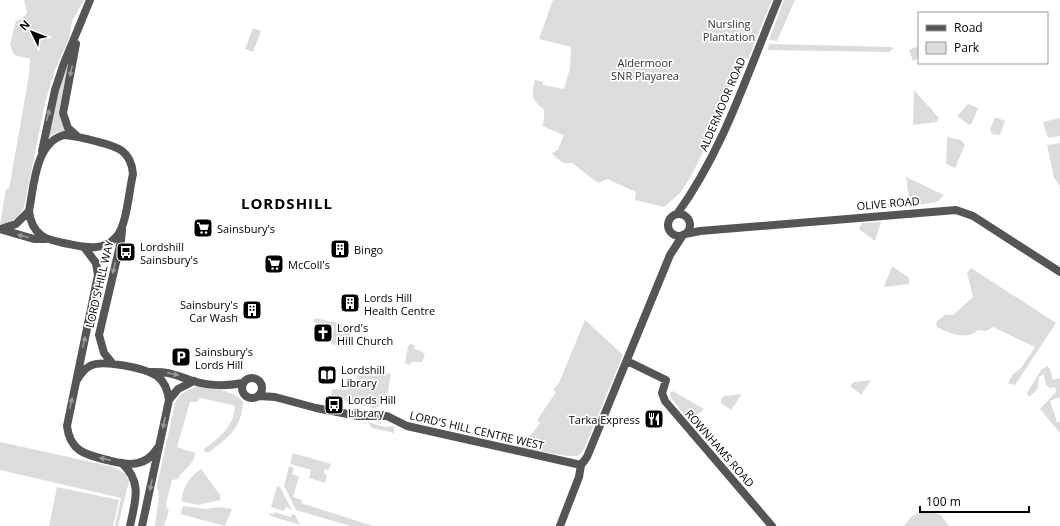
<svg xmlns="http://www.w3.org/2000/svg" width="1060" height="526" font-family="'Open Sans',sans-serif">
	<rect width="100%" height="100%" fill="#fff"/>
	<path fill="#dcdcdc" d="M24,0h60l-12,21 -3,17 -14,32 -10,33 -21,104c-5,9 -12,17 -24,17l6,-35h3l20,-114 1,-16 -16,-4 -4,-10 6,-24 6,-2 5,-6z
		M553,0h219l-24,59 -7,-1 -38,94 -12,24 -10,16 -17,15 -29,-7 1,-8 -29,-13 -9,4 -26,-20h-9l-11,-9 6,-5 6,-14 -22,-9 2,-7v-9c-12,-11 -13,-13 -9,-30l8,2v3l21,4 6,-21 1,-21 -32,-8z
		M784,0h11l-18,41 -8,-1z
		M253,28l8,3 -8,21 -8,-3z
		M769,44l123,3 1,2 -4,3 -121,-2z
		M919,46v12l-6,3 -4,-11z
		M69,62l-10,49 7,20 -8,1 -9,4 10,-47z
		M914,90l25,28 -2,4 -24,3z
		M968,104l10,4 -6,15 -3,2 -12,-9z
		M995,117l10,4 -5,14 -8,-1 -2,-4z
		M1060,118v18l-12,2 -5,-16z
		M947,137l14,3 4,5 -10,23 -9,-4z
		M1060,143v43l-6,-8 -7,-33z
		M906,177l38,18 -7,7 -27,4z
		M881,222l-6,19 -16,-12 3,-6z
		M892,266l17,12v6l-25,3z
		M971,268l85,55 -41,62 -7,-2 5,-9 8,-6 14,-21 -42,-20 -7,4 -8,-1c-11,11 -29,3 -41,-3l-1,-5 9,-7h8l20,-18 -6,-24z
		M315,318l41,9 -5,5 -4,15 -16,-3 3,-17 -20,-5z
		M585,320l38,35 -39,94 -6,7h-11l-46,-8 19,-25 -3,-3 19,-28 -3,-2 6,-7z
		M410,344l5,1 -1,4 7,2 4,3 -3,8h-11l-1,3 -5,-2 3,-16z
		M1047,366l3,3 3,11 7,-2v19l-10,4 7,21h3v11l-20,-24 16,-17 -1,-5 -5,1 -4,-3 -2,-11 -5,3 -2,13 -8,7 -2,-4 14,-23z
		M358,368l33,6 -4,22 -8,10 -5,2 -27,-6 -5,-4 -10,-2 -1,-4 2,-3 13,1 4,-6h6z
		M871,380l-10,15 -11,-9 4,-4z
		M195,387c11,0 44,4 48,16 -2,27 -16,35 -35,50l-5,-3c16,-12 30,-22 32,-43l-2,-2 -33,-7 -3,4h-7l-13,45 18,6c0,11 -12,16 -17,26l-6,1 -6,24 1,5 2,1 -5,16h-9l4,-31 -2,-9 18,-83 6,-9z
		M673,391l31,18 -14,12 -19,-23 -1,-5z
		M742,394l-11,16 -10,-7v-4l3,-3z
		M368,422l17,5 9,-1v7l-22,-5z
		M0,442l114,25 11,7 4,7 -11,45h-3l6,-28 -121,-28z
		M293,453l38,11 -3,6 -3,-1 -1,4 3,2 -2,8 -16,-5 2,-8 -21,-6z
		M289,466l5,2 -2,6 7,3 -6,20 9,3 -1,3 72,23h-23l-54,-16 -12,-24z
		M201,469l19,26v5l-22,5 -17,-4c3,-15 7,-23 20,-32z
		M277,486l3,1 12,23 -6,-3 -2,4 -13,-4z
		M57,487l62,13 -6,26h-64z
		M183,506l23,3 13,-2 13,2 -7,17 -45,-12z
		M926,511l15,4 8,11h-45l8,-10z
		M274,512l17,5 1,-3 3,1 5,10 -29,-9 -3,-3 6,1z"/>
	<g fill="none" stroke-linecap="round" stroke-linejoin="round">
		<path stroke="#555" stroke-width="8" d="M76,44l-13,69 5,15 9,8
			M64,135c11,1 20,3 31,6 20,5 36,8 38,33 -4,16 -6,50 -16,62 -14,17 -34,11 -53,7 -8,-2 -17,-3 -23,-8 -7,-5 -11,-15 -12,-24 5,-25 6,-68 35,-76z
			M42,151l13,-61 9,-27 26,-63
			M677,214c46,-63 71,-142 101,-214
			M668 225a11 11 0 1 1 22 0a11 11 0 1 1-22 0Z
			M0,229l34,10h12
			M1,229l15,-5 13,-13
			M685,234l15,-3 256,-21 17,6 87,56
			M84,247l12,16 2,12 -31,151c3,27 21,29 44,35 9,2 20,5 30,1 8,-2 13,-9 18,-16
			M627,361l39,19 -4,13 3,8 107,125
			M113,364l-9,-11 -5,-18 22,-94 1,-11
			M151,372c18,-1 26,4 42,9 16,5 34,5 50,2
			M242 388a10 10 0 1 1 20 0a10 10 0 1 1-20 0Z
			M77,380c3,-5 7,-11 13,-14 12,-7 55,2 67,10 8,6 11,15 12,24l-27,126
			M259,396l16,1 41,11 42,8h29l20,10 174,39
			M169,400l9,-11 16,-8
			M122,463c21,20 13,38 8,63
			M560,526l19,-49 2,-12 6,-8 83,-202 13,-20"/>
	</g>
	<defs><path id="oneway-solid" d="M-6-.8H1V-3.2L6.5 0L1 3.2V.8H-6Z"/></defs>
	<g fill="#999">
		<use href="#oneway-solid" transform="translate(71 71) rotate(103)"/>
		<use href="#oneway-solid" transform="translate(48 115) rotate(-76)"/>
		<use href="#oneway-solid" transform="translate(23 236) rotate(-166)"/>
		<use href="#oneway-solid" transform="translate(114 268) rotate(103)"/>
		<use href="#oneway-solid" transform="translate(84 342) rotate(-77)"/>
		<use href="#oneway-solid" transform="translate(173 374) rotate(13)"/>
		<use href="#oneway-solid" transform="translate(71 403) rotate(-78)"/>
		<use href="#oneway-solid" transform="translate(164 423) rotate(102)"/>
		<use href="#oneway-solid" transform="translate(105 459) rotate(-167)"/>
		<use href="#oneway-solid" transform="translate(151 485) rotate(102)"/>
	</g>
	<defs>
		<symbol id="supermarket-square" viewBox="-11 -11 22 22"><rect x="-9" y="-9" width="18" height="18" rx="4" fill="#000" stroke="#fff"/><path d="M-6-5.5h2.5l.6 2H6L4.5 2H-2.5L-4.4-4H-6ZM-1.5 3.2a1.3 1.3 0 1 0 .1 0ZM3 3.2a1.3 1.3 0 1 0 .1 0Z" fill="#fff"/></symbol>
		<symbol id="building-square" viewBox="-11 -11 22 22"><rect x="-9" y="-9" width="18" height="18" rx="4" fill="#000" stroke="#fff"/><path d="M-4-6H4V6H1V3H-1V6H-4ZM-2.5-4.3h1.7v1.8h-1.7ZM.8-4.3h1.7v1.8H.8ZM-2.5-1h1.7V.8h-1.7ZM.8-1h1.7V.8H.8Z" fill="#fff"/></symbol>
		<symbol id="bus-square" viewBox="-11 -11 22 22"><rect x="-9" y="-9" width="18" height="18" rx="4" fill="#000" stroke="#fff"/><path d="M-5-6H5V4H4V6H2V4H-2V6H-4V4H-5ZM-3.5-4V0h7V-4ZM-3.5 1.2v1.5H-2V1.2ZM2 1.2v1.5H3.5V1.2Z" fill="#fff"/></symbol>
		<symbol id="church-square" viewBox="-11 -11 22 22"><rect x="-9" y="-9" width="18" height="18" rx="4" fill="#000" stroke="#fff"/><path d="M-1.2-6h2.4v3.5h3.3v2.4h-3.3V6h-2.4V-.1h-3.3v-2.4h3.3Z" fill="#fff"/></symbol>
		<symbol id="parking-square" viewBox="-11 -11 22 22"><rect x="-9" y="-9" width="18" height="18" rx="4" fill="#000" stroke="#fff"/><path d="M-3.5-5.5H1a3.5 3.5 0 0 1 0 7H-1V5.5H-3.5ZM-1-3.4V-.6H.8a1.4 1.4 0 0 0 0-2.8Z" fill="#fff"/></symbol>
		<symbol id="library-square" viewBox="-11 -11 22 22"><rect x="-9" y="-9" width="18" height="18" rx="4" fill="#000" stroke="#fff"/><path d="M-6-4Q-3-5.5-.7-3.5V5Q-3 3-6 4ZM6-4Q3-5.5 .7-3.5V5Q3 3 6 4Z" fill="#fff"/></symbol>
		<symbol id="restaurant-square" viewBox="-11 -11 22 22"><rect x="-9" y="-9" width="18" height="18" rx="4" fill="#000" stroke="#fff"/><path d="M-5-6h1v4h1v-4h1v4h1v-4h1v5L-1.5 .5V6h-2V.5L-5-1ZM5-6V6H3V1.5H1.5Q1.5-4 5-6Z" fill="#fff"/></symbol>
	</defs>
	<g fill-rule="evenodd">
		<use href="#supermarket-square" x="192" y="217" width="22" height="22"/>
		<use href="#building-square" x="329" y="238" width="22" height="22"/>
		<use href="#bus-square" x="115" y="241" width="22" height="22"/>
		<use href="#supermarket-square" x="263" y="253" width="22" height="22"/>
		<use href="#building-square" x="339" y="292" width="22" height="22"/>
		<use href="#building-square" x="241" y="299" width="22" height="22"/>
		<use href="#church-square" x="312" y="322" width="22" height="22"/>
		<use href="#parking-square" x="170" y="346" width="22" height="22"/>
		<use href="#library-square" x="316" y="364" width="22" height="22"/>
		<use href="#bus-square" x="323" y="394" width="22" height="22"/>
		<use href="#restaurant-square" x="643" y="408" width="22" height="22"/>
	</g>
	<g text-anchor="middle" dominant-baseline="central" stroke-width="3.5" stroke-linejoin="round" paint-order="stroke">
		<g font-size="11" fill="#333" stroke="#fff">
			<text x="729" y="23">Nursling<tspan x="729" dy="13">Plantation</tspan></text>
			<text x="645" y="62">Aldermoor<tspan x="645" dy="13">SNR Playarea</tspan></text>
		</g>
		<g font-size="11" fill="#000" stroke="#fff">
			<text transform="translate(722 104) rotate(-67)">ALDERMOOR ROAD</text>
			<text transform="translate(888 203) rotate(-5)">OLIVE ROAD</text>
			<text transform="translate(99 284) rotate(-77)">LORD'S HILL WAY</text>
			<text transform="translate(477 430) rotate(13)">LORD'S HILL CENTRE WEST</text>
			<text transform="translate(720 448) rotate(49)">ROWNHAMS ROAD</text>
		</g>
		<g font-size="11" fill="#000" stroke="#fff" text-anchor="start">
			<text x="217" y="228">Sainsbury's</text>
			<text x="140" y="246">Lordshill<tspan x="140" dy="13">Sainsbury's</tspan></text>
			<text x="354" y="249">Bingo</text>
			<text x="288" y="264">McColl's</text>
			<text x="364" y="297">Lords Hill<tspan x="364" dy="13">Health Centre</tspan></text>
			<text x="238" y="304" text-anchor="end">Sainsbury's<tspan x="238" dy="13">Car Wash</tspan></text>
			<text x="337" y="327">Lord's<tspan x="337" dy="13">Hill Church</tspan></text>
			<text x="195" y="351">Sainsbury's<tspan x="195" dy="13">Lords Hill</tspan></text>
			<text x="341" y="369">Lordshill<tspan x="341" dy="13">Library</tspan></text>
			<text x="348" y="399">Lords Hill<tspan x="348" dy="13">Library</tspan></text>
			<text x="640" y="419" text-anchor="end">Tarka Express</text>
		</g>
		<g font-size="15" font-weight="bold" letter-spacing="1" fill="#000" stroke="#fff">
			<text x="287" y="203">LORDSHILL</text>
		</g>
	</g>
	<rect x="918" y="12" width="130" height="52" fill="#ffffff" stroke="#999999"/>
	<rect x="926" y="25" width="20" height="6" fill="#555555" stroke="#999999"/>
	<text x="954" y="32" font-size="12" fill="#000000">Road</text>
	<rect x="926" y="42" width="20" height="12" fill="#dcdcdc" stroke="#999999"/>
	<text x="954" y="52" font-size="12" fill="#000000">Park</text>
	<g transform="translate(32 32) rotate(313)" stroke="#ffffff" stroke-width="3" paint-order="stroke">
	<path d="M0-3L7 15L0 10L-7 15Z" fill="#000000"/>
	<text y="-6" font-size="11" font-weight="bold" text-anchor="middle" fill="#000000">N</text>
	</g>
	<path d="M920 506v6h109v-6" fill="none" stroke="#000000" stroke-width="2"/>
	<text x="926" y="506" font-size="12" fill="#000000" stroke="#ffffff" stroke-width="3" paint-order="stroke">100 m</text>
</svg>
